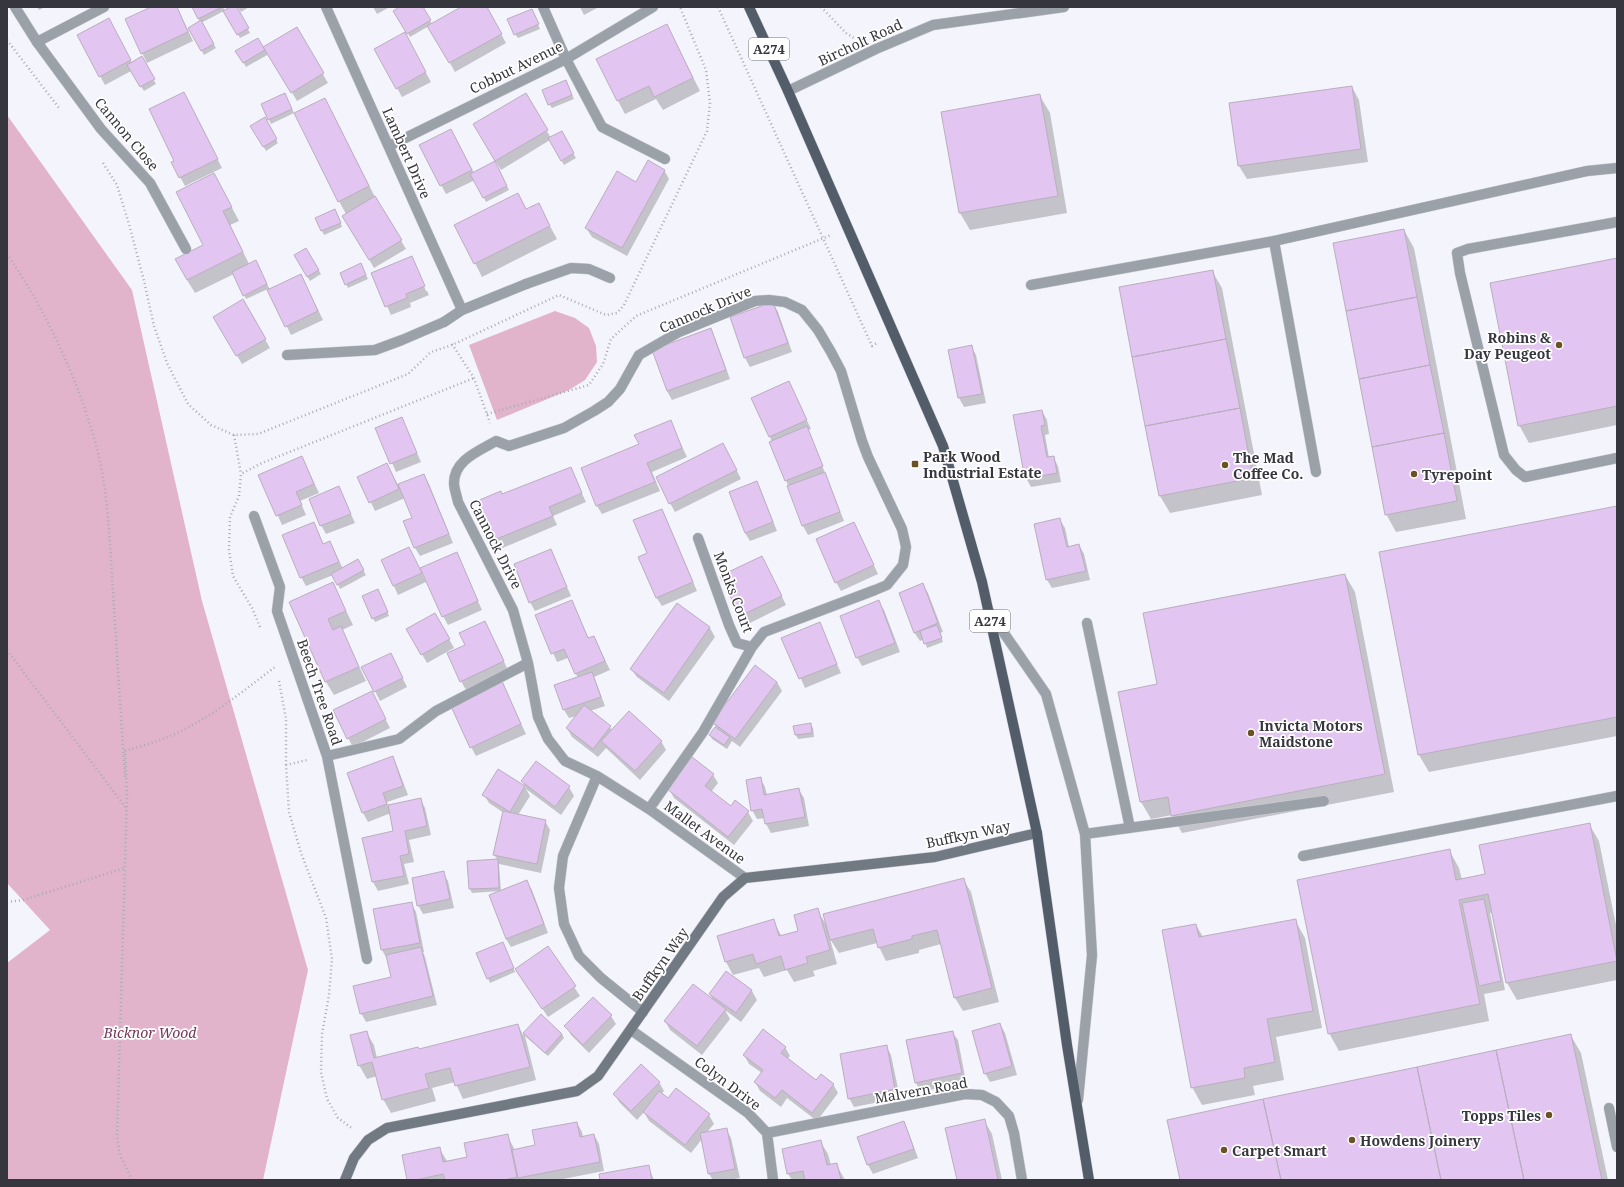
<svg xmlns="http://www.w3.org/2000/svg" width="1624" height="1187" font-family="'Noto Serif',serif">
	<rect width="100%" height="100%" fill="#f4f4fc"/>
	<path fill="#e2b4cb" d="M7,115l125,175 70,311 106,369 -45,210h-256v-217l43,-33 -43,-47z
		M555,311l20,7 14,10 7,18 1,16 -12,18 -16,10 -72,30 -28,-75z"/>
	<path fill="#0003" d="M37,7h8l-6,3z
		M153,7h24l16,34 -46,22 -21,-43z
		M193,7h30l2,4 7,-4h4l14,26 -10,5 -16,-27 -23,12 15,25 -12,7 -15,-27 11,-6z
		M238,7h11l-8,5z
		M373,7h17l-13,7z
		M401,7h21l10,17 31,-17h23l20,36 -51,29 -26,-46 -19,11 -15,-26z
		M580,7h19l-15,8z
		M534,14l6,15 -22,9 -3,-4z
		M667,25l33,66 -37,19 -7,-11 -31,15 -7,-13z
		M113,28l19,35 9,-5 15,26 -12,7 -13,-20 -26,14 -5,-9z
		M296,28l32,55 -31,18 -28,-47 -23,13 -9,-16 26,-3z
		M409,42l22,40 -29,15 -5,-9z
		M568,85l6,14 -22,9 -3,-4z
		M1352,87l7,13 9,62 -121,17 -8,-13z
		M184,93l38,75 -37,18 -5,-9 -5,-16z
		M525,95l26,43 10,-6 15,26 -12,7 -14,-25 -49,30 -5,-8h-1l14,28 -23,12 -11,-22 -29,14 -26,-48 36,-7 18,34 22,-11 -22,-37z
		M1040,96l10,17 17,100 -97,17 -10,-17 -18,-100z
		M287,98l7,15 -23,11 -9,-20z
		M332,112l43,85 31,52 -32,19 -30,-52 2,-2 -7,-13z
		M264,119l14,24 -12,8 -14,-25z
		M664,170l5,9 -42,77 -35,-19 -6,-9 51,-45z
		M214,174l25,47 -9,4 19,39 9,1 12,25 31,-15 22,45 -32,15 -23,-46 -22,10 -12,-25 -39,19 -8,-13 17,-35z
		M518,194l9,16 11,-6 19,35 -75,38 -7,-14z
		M337,214l5,13 -18,8 -8,-17z
		M1404,230l10,18 52,271 -70,13 -10,-18z
		M306,249l15,25 -11,7 -15,-25z
		M412,257l4,8h-1l11,26h1l2,4 -19,8 1,4 -20,8 -19,-42z
		M1617,259v166l-88,18 -10,-18z
		M363,269l5,10 -20,9 -2,-4z
		M1212,271l10,17 40,207 -92,18 -10,-17z
		M243,301l27,47 -28,16 -28,-47z
		M773,303l5,9 14,40 -42,15 -5,-9 -14,-41z
		M710,330l5,8 15,41 -58,21 -5,-9z
		M971,346l5,9 10,48 -22,4 -5,-9 -10,-48z
		M793,391l18,38 -3,1 36,91 -36,14 -5,-9 -33,-89z
		M1042,411l5,9 2,14 -4,1 4,23 4,-1 5,9 3,16 -30,5 -5,-9z
		M402,418l19,44 -25,10 -19,-44z
		M670,421l17,36 -35,15 8,19 -58,23 -5,-8 -15,-38 58,-23z
		M728,453l13,26 -66,33 -5,-9z
		M302,457l17,36 -19,8 6,14 -24,10 -22,-50z
		M387,465l11,20 26,-10 5,9 24,59 -33,13 -5,-8 -2,-30 -8,-20 -30,13 -16,-33z
		M570,468l16,34 -33,14 4,9 -57,24 -22,-48 24,-6z
		M756,482l5,9 16,40 -27,10 -5,-8z
		M339,488l16,35 -29,11 -5,-9z
		M1617,508v228l-188,36 -10,-17 -39,-202z
		M661,510l5,9 31,72 -35,15 -6,-9 -8,-43z
		M1060,520l5,8 4,19 10,-2 5,9 6,26 -38,8 -5,-8z
		M313,523l11,22 6,-3 13,27 14,-9 9,15 -26,14 -7,-14 -27,11 -5,-9z
		M854,523l24,51 -37,17 -5,-9z
		M409,548l17,34 -28,13 -16,-35z
		M551,550l20,46 -36,15 -5,-9z
		M456,553l26,57 -34,15 -5,-9z
		M767,566l19,39 -40,20 -25,-48z
		M1345,575l10,17 39,200 -212,41 -10,-18 -21,4 -10,-17z
		M333,584l20,41 -11,5 24,51 -32,14 -8,-13 -35,-80z
		M923,585l5,8 15,39 -3,1 3,9 -16,6 -3,-9 -4,2 -6,-9z
		M380,595l9,21 -14,6 -2,-4z
		M571,601l18,38 5,-2 16,33 -16,7 11,29 -15,5 20,16 2,4 49,10 5,9 -26,30 -34,-32 -8,9 -26,-20 -5,-9 10,-12 -8,2 -5,-8 14,-32 -10,-20 -11,4 -20,-46z
		M879,602l5,8 16,42 -38,14 -5,-9z
		M677,604l33,24 5,9 -46,64 -32,-24 -6,-8z
		M435,614l19,34 -27,15 -19,-33z
		M485,622l23,48 -42,20 -5,-9 5,-36z
		M819,623l22,50 -36,15 -22,-50z
		M395,663l12,24 -27,14 -17,-34z
		M777,682l5,9 -42,56 -8,-6 -5,8 -15,-10 -2,-4 8,-4 -5,-9z
		M506,691l20,43 -50,22 -5,-9z
		M376,701l14,27 -37,19 -5,-9z
		M810,724l3,4 1,9 -16,2 -2,-4 -1,-9z
		M392,758l5,8 11,29 -21,7 1,4 32,-7 5,9 6,27 -22,5 5,22 -10,2 5,20 -31,7 -5,-9 -10,-43 32,-7 -4,-19 -23,9 -5,-9 -15,-39z
		M498,771l28,17 -4,-7 47,6 5,9 -13,19 -35,-26 4,7 -12,19 27,6 5,9 -9,43 -42,-9 2,28 26,-10 5,8 16,43 -37,14 -5,-8 -6,-48 -28,2 -2,-4 28,-29 -4,-5 10,-42 -15,-10 -5,-8z
		M713,775l5,8 -7,9 20,15 17,5 5,9 -19,24 -60,-47 -5,-9z
		M760,778l5,9 2,8 32,-5 5,8 5,28 -38,7 -5,-9 -1,-6 -8,1 -5,-9z
		M1589,824l10,17 18,89v50l-100,20 -10,-17 -14,-71 -3,1 15,77 -21,4 5,27 -150,30 -10,-18 120,-183 10,18 3,12 24,-5z
		M443,873l5,8 6,27 -31,6 -5,-9z
		M963,879l8,13 28,110 -36,9 -8,-13 -14,-54 -22,6v3l-33,8 -9,-18 -38,10 -9,-14 7,25 -24,7 2,5 -21,6 -7,-12 -23,7 -5,-9 -26,7 -7,-13 47,-42 9,17 17,-6 18,-21 10,16z
		M411,903l5,9 8,40h-1l2,5 12,48 -71,17 -5,-9 31,-35 -5,-19 -5,-9 -7,-40z
		M1295,920l10,18 17,90 -46,9 8,43 -31,6 2,9 -53,10 -10,-18 4,-162 7,12z
		M548,947l32,49 -32,21 -27,-39z
		M505,948l10,24 -25,11 -13,-29z
		M726,972l26,19 5,9 -16,22 -16,-12 5,9 -28,36 -32,-25 -5,-9 49,-19 -4,-8z
		M541,1016l21,18 2,4 -16,18 -23,-20 11,44 -73,19 -8,-17 -23,6 4,13 -45,12 -8,-14 -6,-23 -10,3 -8,-14 7,-33 8,13 3,13 42,-8 99,-25 5,10z
		M611,1016l5,8 -27,29 -18,-18 -5,-9z
		M1000,1024l5,9 12,42 -27,7 -5,-9z
		M952,1032l6,8 8,42 -45,10 -5,-9z
		M1571,1036l10,17 27,127h-427z
		M886,1046l5,9 9,43 -46,9 -5,-9z
		M785,1047l5,9 -3,3 29,23 17,2 5,9 -21,28 -30,-23 -6,9 -21,-16 -5,-9 7,-9 -13,-9 -5,-9z
		M659,1082l5,9 -3,3 8,6 40,15 5,9 -7,8 19,-3 5,9 9,40 -11,2h-16l-4,-6 -7,-35 -11,14 -42,-32 -5,-9 -7,8 -17,-17 -6,-9z
		M984,1120l8,14 10,46h-44z
		M903,1122l5,9 10,27 -45,16 -5,-9 -10,-27z
		M577,1123l5,9 1,5 11,-2 5,9 5,27 -46,9h-150l31,-32 8,13 21,-3 39,-23 8,15 22,-4z
		M820,1141l8,13 3,11 5,-1 9,16h-53l-4,-6 -5,-24z
		M648,1166l6,14h-53z"/>
	<path fill="#e2c5f0" stroke="#baaebf" d="M151,7h26l11,25 -47,22 -16,-35z
		M192,7h30l-24,12z
		M230,7h7l12,21 -12,7 -14,-24z
		M399,7h24l8,13 -24,14 -14,-23z
		M461,7h26l15,27 -53,29 -22,-37z
		M532,9l7,15 -25,11 -7,-16z
		M109,18l22,42 -32,17 -22,-42z
		M201,20l13,24 -13,7 -13,-23z
		M667,24l26,54 -39,19 -5,-11 -32,15 -21,-42z
		M297,27l27,46 -33,20 -28,-46z
		M405,32l21,40 -30,17 -22,-40z
		M258,38l7,12 -22,13 -8,-12z
		M142,56l13,23 -15,8 -13,-22z
		M566,80l6,15 -24,10 -6,-15z
		M1352,86l9,63 -123,17 -9,-63z
		M184,92l34,67 -39,19 -8,-16 3,-1 -25,-52z
		M285,93l7,16 -24,11 -7,-16z
		M526,93l22,37 -53,31 -22,-37z
		M1040,94l18,102 -99,17 -18,-101z
		M325,98l44,88 -31,16 -44,-89z
		M265,117l12,22 -14,8 -13,-21z
		M451,129l21,41 -32,16 -21,-41z
		M562,131l12,22 -13,8 -13,-23z
		M648,160l17,10 -43,78 -37,-20 32,-57 19,11z
		M495,161l12,25 -24,12 -13,-24z
		M214,173l18,34 -9,4 20,41 -56,28 -12,-21 28,-14 -27,-53z
		M518,193l8,16 13,-6 11,23 -76,38 -20,-39z
		M375,196l27,44 -33,20 -27,-44z
		M335,209l6,14 -20,8 -6,-13z
		M1404,229l13,68 -71,14 -13,-68z
		M306,248l13,22 -12,7 -13,-22z
		M412,256l13,30 -19,8 1,4 -22,9 -14,-34z
		M1617,258v148l-99,20 -28,-143z
		M256,260l11,24 -24,12 -11,-24z
		M361,263l5,12 -21,10 -5,-12z
		M1213,270l13,69 -94,18 -13,-70z
		M301,274l17,37 -33,16 -18,-37z
		M1417,297l13,68 -71,14 -13,-68z
		M243,299l23,40 -30,17 -23,-39z
		M773,302l15,41 -44,15 -14,-41z
		M711,328l15,42 -59,21 -15,-41z
		M1226,339l14,69 -95,18 -13,-69z
		M972,345l10,49 -24,4 -10,-48z
		M1430,365l14,68 -72,14 -13,-68z
		M789,381l18,39 -38,17 -18,-39z
		M1240,408l13,70 -94,18 -14,-70z
		M1042,410l3,15 -4,1 6,31 7,-1 3,17 -32,6 -12,-64z
		M402,417l15,36 -27,11 -15,-36z
		M671,420l11,28 -35,15 8,19 -59,24 -15,-38 58,-24 -5,-9z
		M807,426l16,40 -38,15 -16,-39z
		M1444,433l13,68 -72,14 -13,-68z
		M723,443l14,27 -68,34 -13,-27z
		M302,456l12,28 -18,8 6,13 -26,11 -18,-41z
		M387,463l12,26 -30,14 -12,-26z
		M571,467l11,26 -33,14 4,9 -59,24 -17,-39 24,-10 1,3z
		M825,472l15,40 -38,14 -15,-40z
		M424,474l25,60 -35,14 -11,-27 9,-3 -14,-34z
		M757,481l16,41 -28,11 -16,-41z
		M339,486l12,28 -31,12 -11,-27z
		M1617,506v211l-199,38 -39,-203z
		M662,509l31,73 -37,16 -18,-41 9,-4 -14,-33z
		M1060,518l7,29 12,-3 7,27 -40,9 -12,-56z
		M314,522l9,22 7,-3 9,21 -39,16 -18,-43z
		M854,522l20,43 -39,18 -19,-44z
		M409,547l13,26 -29,13 -12,-26z
		M551,549l16,38 -38,16 -15,-39z
		M457,552l21,49 -36,16 -22,-49z
		M762,556l20,40 -42,20 -20,-40z
		M358,559l6,11 -27,15 -6,-11z
		M1345,574l40,200 -214,42 -3,-19 -28,5 -22,-110 39,-8 -14,-71z
		M333,582l13,29 -18,8 5,11 8,-4 18,41 -34,15 -36,-80z
		M923,583l15,40 -24,10 -15,-40z
		M378,589l10,23 -16,7 -10,-23z
		M572,600l16,38 6,-2 11,25 -30,13 -11,-25 -13,5 -16,-39z
		M879,600l16,43 -39,15 -16,-42z
		M677,603l33,24 -46,66 -34,-24z
		M435,613l15,26 -29,16 -15,-26z
		M485,621l19,40 -44,21 -13,-29 18,-8 -6,-12z
		M820,622l17,42 -38,15 -18,-41z
		M937,625l5,13 -18,6 -4,-13z
		M391,653l12,25 -29,14 -13,-25z
		M755,665l22,17 -42,57 -23,-17z
		M592,672l9,25 -38,13 -9,-25z
		M502,681l19,43 -51,24 -20,-44z
		M372,691l14,28 -39,20 -14,-29z
		M584,705l27,21 -18,23 -27,-21z
		M629,711l33,30 -27,30 -34,-30z
		M811,723l1,10 -17,2 -2,-9z
		M715,727l15,10 -6,8 -15,-10z
		M393,756l10,30 -20,7 4,11 -25,9 -15,-40z
		M692,757l22,17 -9,12 26,20 4,-6 14,11 -21,26 -61,-48z
		M536,761l34,25 -15,21 -34,-26z
		M498,769l27,17 -15,26 -28,-17z
		M761,777l3,18 35,-7 6,29 -40,7 -3,-15 -11,2 -5,-31z
		M421,798l6,28 -22,5 4,23 -9,2 4,20 -32,6 -10,-44 31,-7 -5,-26z
		M503,811l43,9 -9,44 -44,-9z
		M1590,823l27,138 -111,22 -18,-89 -29,6 21,104 -152,30 -31,-154 153,-31 6,31 29,-6 -6,-29z
		M498,859l1,29 -30,1 -2,-28z
		M444,871l6,28 -33,7 -5,-28z
		M964,878l28,110 -38,10 -17,-68 -25,6v3l-34,9 -5,-19 -43,11 -7,-26z
		M527,880l17,44 -38,15 -17,-44z
		M1484,899l17,82 -22,5 -17,-83z
		M412,902l8,41 -39,7 -8,-41z
		M818,908l12,42 -24,7 2,6 -23,7 -4,-14 -25,8 -3,-10 -28,8 -8,-26 57,-17 5,17 19,-5 -4,-16z
		M1296,919l17,92 -46,8 8,43 -31,6 1,10 -54,10 -29,-158 34,-6 3,13z
		M503,942l11,26 -27,11 -11,-26z
		M548,946l28,40 -34,23 -27,-40z
		M421,947l12,49 -73,18 -7,-28 38,-9 -5,-22z
		M726,971l26,19 -16,23 -27,-19z
		M693,984l33,25 -29,37 -33,-25z
		M593,997l19,18 -29,30 -19,-19z
		M541,1014l21,20 -17,19 -22,-20z
		M1000,1023l12,43 -28,8 -12,-43z
		M518,1024l12,43 -75,19 -5,-18 -25,6 4,14 -47,12 -10,-38 -14,4 -8,-31 17,-4 7,27 44,-11 1,2z
		M763,1029l23,18 -5,6 35,27 5,-6 13,10 -22,29 -30,-23 -7,8 -21,-16 9,-12 -20,-15z
		M953,1031l9,42 -47,10 -9,-43z
		M1571,1034l31,146h-78l-28,-130z
		M887,1045l8,44 -47,10 -8,-45z
		M1496,1050l28,130h-83l-24,-113z
		M641,1064l19,18 -29,29 -18,-17z
		M1417,1067l24,113h-160l-18,-81z
		M676,1088l34,26 -25,31 -42,-33 16,-21 9,7z
		M1263,1099l18,81h-101l-13,-60z
		M985,1119l13,61h-41l-12,-52z
		M904,1121l10,28 -47,16 -10,-28z
		M577,1122l3,15 14,-3 6,28 -82,16 -6,-28 23,-5 -3,-15z
		M727,1128l8,41 -27,5 -8,-41z
		M508,1134l9,43 -13,3h-59l-2,-6 -27,6h-9l-5,-25 38,-8 3,15 24,-5 -3,-14z
		M821,1140l6,25 10,-2 4,17h-36l-2,-9 -16,3 -5,-25z
		M649,1165l3,15h-52l-1,-6z"/>
	<g fill="none" stroke-linecap="round" stroke-linejoin="round">
		<defs>
			<path id="lane" d="M543,7l23,52 36,68 63,32
				M37,42l64,87 49,54 36,66
				M1617,222l-149,27 -11,4 3,20 44,182 12,15 9,7 92,-19
				M526,284l45,-16 18,1 21,9
				M1031,285l243,-44
				M287,355l88,-5 27,-10 42,-18
				M1316,472l-42,-231 313,-70 30,-3
				M988,610l58,84 39,140 7,121 -14,145
				M1087,623l43,205
				M1085,834l239,-33
				M1303,856l314,-60"/>
			<path id="street" d="M15,7l22,35 67,-35
				M326,7l136,303
				M788,91l88,-42 57,-24 131,-18
				M389,146l177,-87 87,-52
				M444,322l18,-12 64,-26
				M254,516l26,71 -3,24 50,145 72,-17 37,-28 92,-48
				M698,538l31,87 8,18 15,4
				M327,756l40,203
				M597,776l-34,80 -4,32 5,36 15,32 22,22 42,34
				M649,809l54,-77 49,-85 12,-15 111,-42 12,-5 16,-20 3,-18 -4,-18 -34,-72 -6,-16 -21,-70 -10,-19 -13,-22 -16,-20 -17,-8 -16,-2 -14,1 -76,31 -40,23 -19,34 -12,13 -14,9 -30,17 -55,18 -13,-5c-17,10 -42,19 -42,42 0,6 3,13 4,19l55,108 15,53 10,54 10,22 17,22 32,15 52,33 96,69
				M631,1030l117,83 19,20 6,47
				M1609,1108l8,39
				M767,1133l198,-39 17,1 14,7 13,14 5,17 8,47"/>
			<path id="secondary" d="M345,1180l9,-22 14,-18 19,-12 190,-37 21,-15 125,-179 22,-19 190,-21 102,-24"/>
			<path id="primary" d="M749,7l39,84 155,355 39,136 55,251 30,212 22,135"/>
		</defs>
		<use href="#lane" stroke="#ceced6" stroke-width="11"/>
		<use href="#street" stroke="#ceced6" stroke-width="11"/>
		<use href="#secondary" stroke="#ceced6" stroke-width="11"/>
		<use href="#primary" stroke="#ceced6" stroke-width="11"/>
		<path stroke="#aaaab2" stroke-width="2.5" stroke-dasharray="1 3" stroke-linecap="butt" d="M718,7l154,339 5,-3
			M821,7l25,26 8,5
			M7,40l52,68
			M103,163l14,22 12,39 15,57 10,45 13,37 21,41 23,21 23,10 24,-1 150,-60 23,-22 21,-7 107,-50 47,20 11,-2 7,-8 83,-174 3,-28 -4,-33 -26,-63
			M7,254c40,58 76,135 92,203 10,45 11,91 14,136 4,61 8,123 12,184
			M452,344l22,34 16,45
			M487,414l102,-29 14,-21 8,-25 25,-23 195,-81
			M234,435l7,39
			M260,627l-8,-19 -19,-32 -4,-26 1,-33 9,-21 2,-22 21,-11 212,-85
			M7,650l119,158
			M279,681l7,38v46l3,47 12,41 25,65 6,41 -3,36 -7,39 -1,38 6,27 11,19 15,11
			M286,765l21,-5
			M7,902l16,-2 102,-32
			M132,1180l-12,-25 -3,-18 10,-341 -2,-45c17,-5 34,-10 50,-17 37,-17 68,-43 100,-67"/>
		<use href="#lane" stroke="#9ba1a8" stroke-width="10"/>
		<use href="#street" stroke="#9ba1a8" stroke-width="10"/>
		<use href="#secondary" stroke="#717983" stroke-width="10"/>
		<use href="#primary" stroke="#535d69" stroke-width="10"/>
	</g>
	<g fill="#6b5223" stroke="#fff" stroke-width="1.5">
		<circle cx="1559" cy="345" r="4"/>
		<rect x="911" y="460" width="8" height="8" rx="2"/>
		<circle cx="1225" cy="465" r="4"/>
		<circle cx="1414" cy="474" r="4"/>
		<circle cx="1251" cy="733" r="4"/>
		<circle cx="1549" cy="1115" r="4"/>
		<circle cx="1352" cy="1140" r="4"/>
		<circle cx="1224" cy="1150" r="4"/>
	</g>
	<g text-anchor="middle" dominant-baseline="central" stroke-width="3.5" stroke-linejoin="round" paint-order="stroke">
		<g fill="#fff" stroke="#727278" stroke-width="1">
			<rect x="749" y="38" width="40" height="22" rx="3"/>
			<rect x="970" y="610" width="40" height="22" rx="3"/>
		</g>
		<g font-size="13" font-weight="bold" fill="#36363e">
			<text x="769" y="49">A274</text>
			<text x="990" y="621">A274</text>
		</g>
		<g font-size="14" fill="#36363e" stroke="#fff">
			<text transform="translate(860 42) rotate(-25)">Bircholt Road</text>
			<text transform="translate(516 67) rotate(-26)">Cobbut Avenue</text>
			<text transform="translate(127 134) rotate(50)">Cannon Close</text>
			<text transform="translate(407 153) rotate(66)">Lambert Drive</text>
			<text transform="translate(705 309) rotate(-23)">Cannock Drive</text>
			<text transform="translate(496 544) rotate(63)">Cannock Drive</text>
			<text transform="translate(734 592) rotate(69)">Monks Court</text>
			<text transform="translate(320 692) rotate(71)">Beech Tree Road</text>
			<text transform="translate(705 832) rotate(36)">Mallet Avenue</text>
			<text transform="translate(968 834) rotate(-12)">Buffkyn Way</text>
			<text transform="translate(660 964) rotate(-55)">Buffkyn Way</text>
			<text transform="translate(728 1083) rotate(37)">Colyn Drive</text>
			<text transform="translate(921 1090) rotate(-10)">Malvern Road</text>
		</g>
		<g font-size="14" font-weight="bold" fill="#36363e" stroke="#fff" text-anchor="start">
			<text x="1551" y="337" text-anchor="end">Robins &amp;<tspan x="1551" dy="16">Day Peugeot</tspan></text>
			<text x="923" y="456">Park Wood<tspan x="923" dy="16">Industrial Estate</tspan></text>
			<text x="1233" y="457">The Mad<tspan x="1233" dy="16">Coffee Co.</tspan></text>
			<text x="1422" y="474">Tyrepoint</text>
			<text x="1259" y="725">Invicta Motors<tspan x="1259" dy="16">Maidstone</tspan></text>
			<text x="1541" y="1115" text-anchor="end">Topps Tiles</text>
			<text x="1360" y="1140">Howdens Joinery</text>
			<text x="1232" y="1150">Carpet Smart</text>
		</g>
		<g font-size="14" font-style="italic" fill="#74375a" stroke="#fff">
			<text x="150" y="1032">Bicknor Wood</text>
		</g>
	</g>
	<rect width="1624" height="1187" fill="none" stroke="#36363e" stroke-width="16"/>
</svg>
